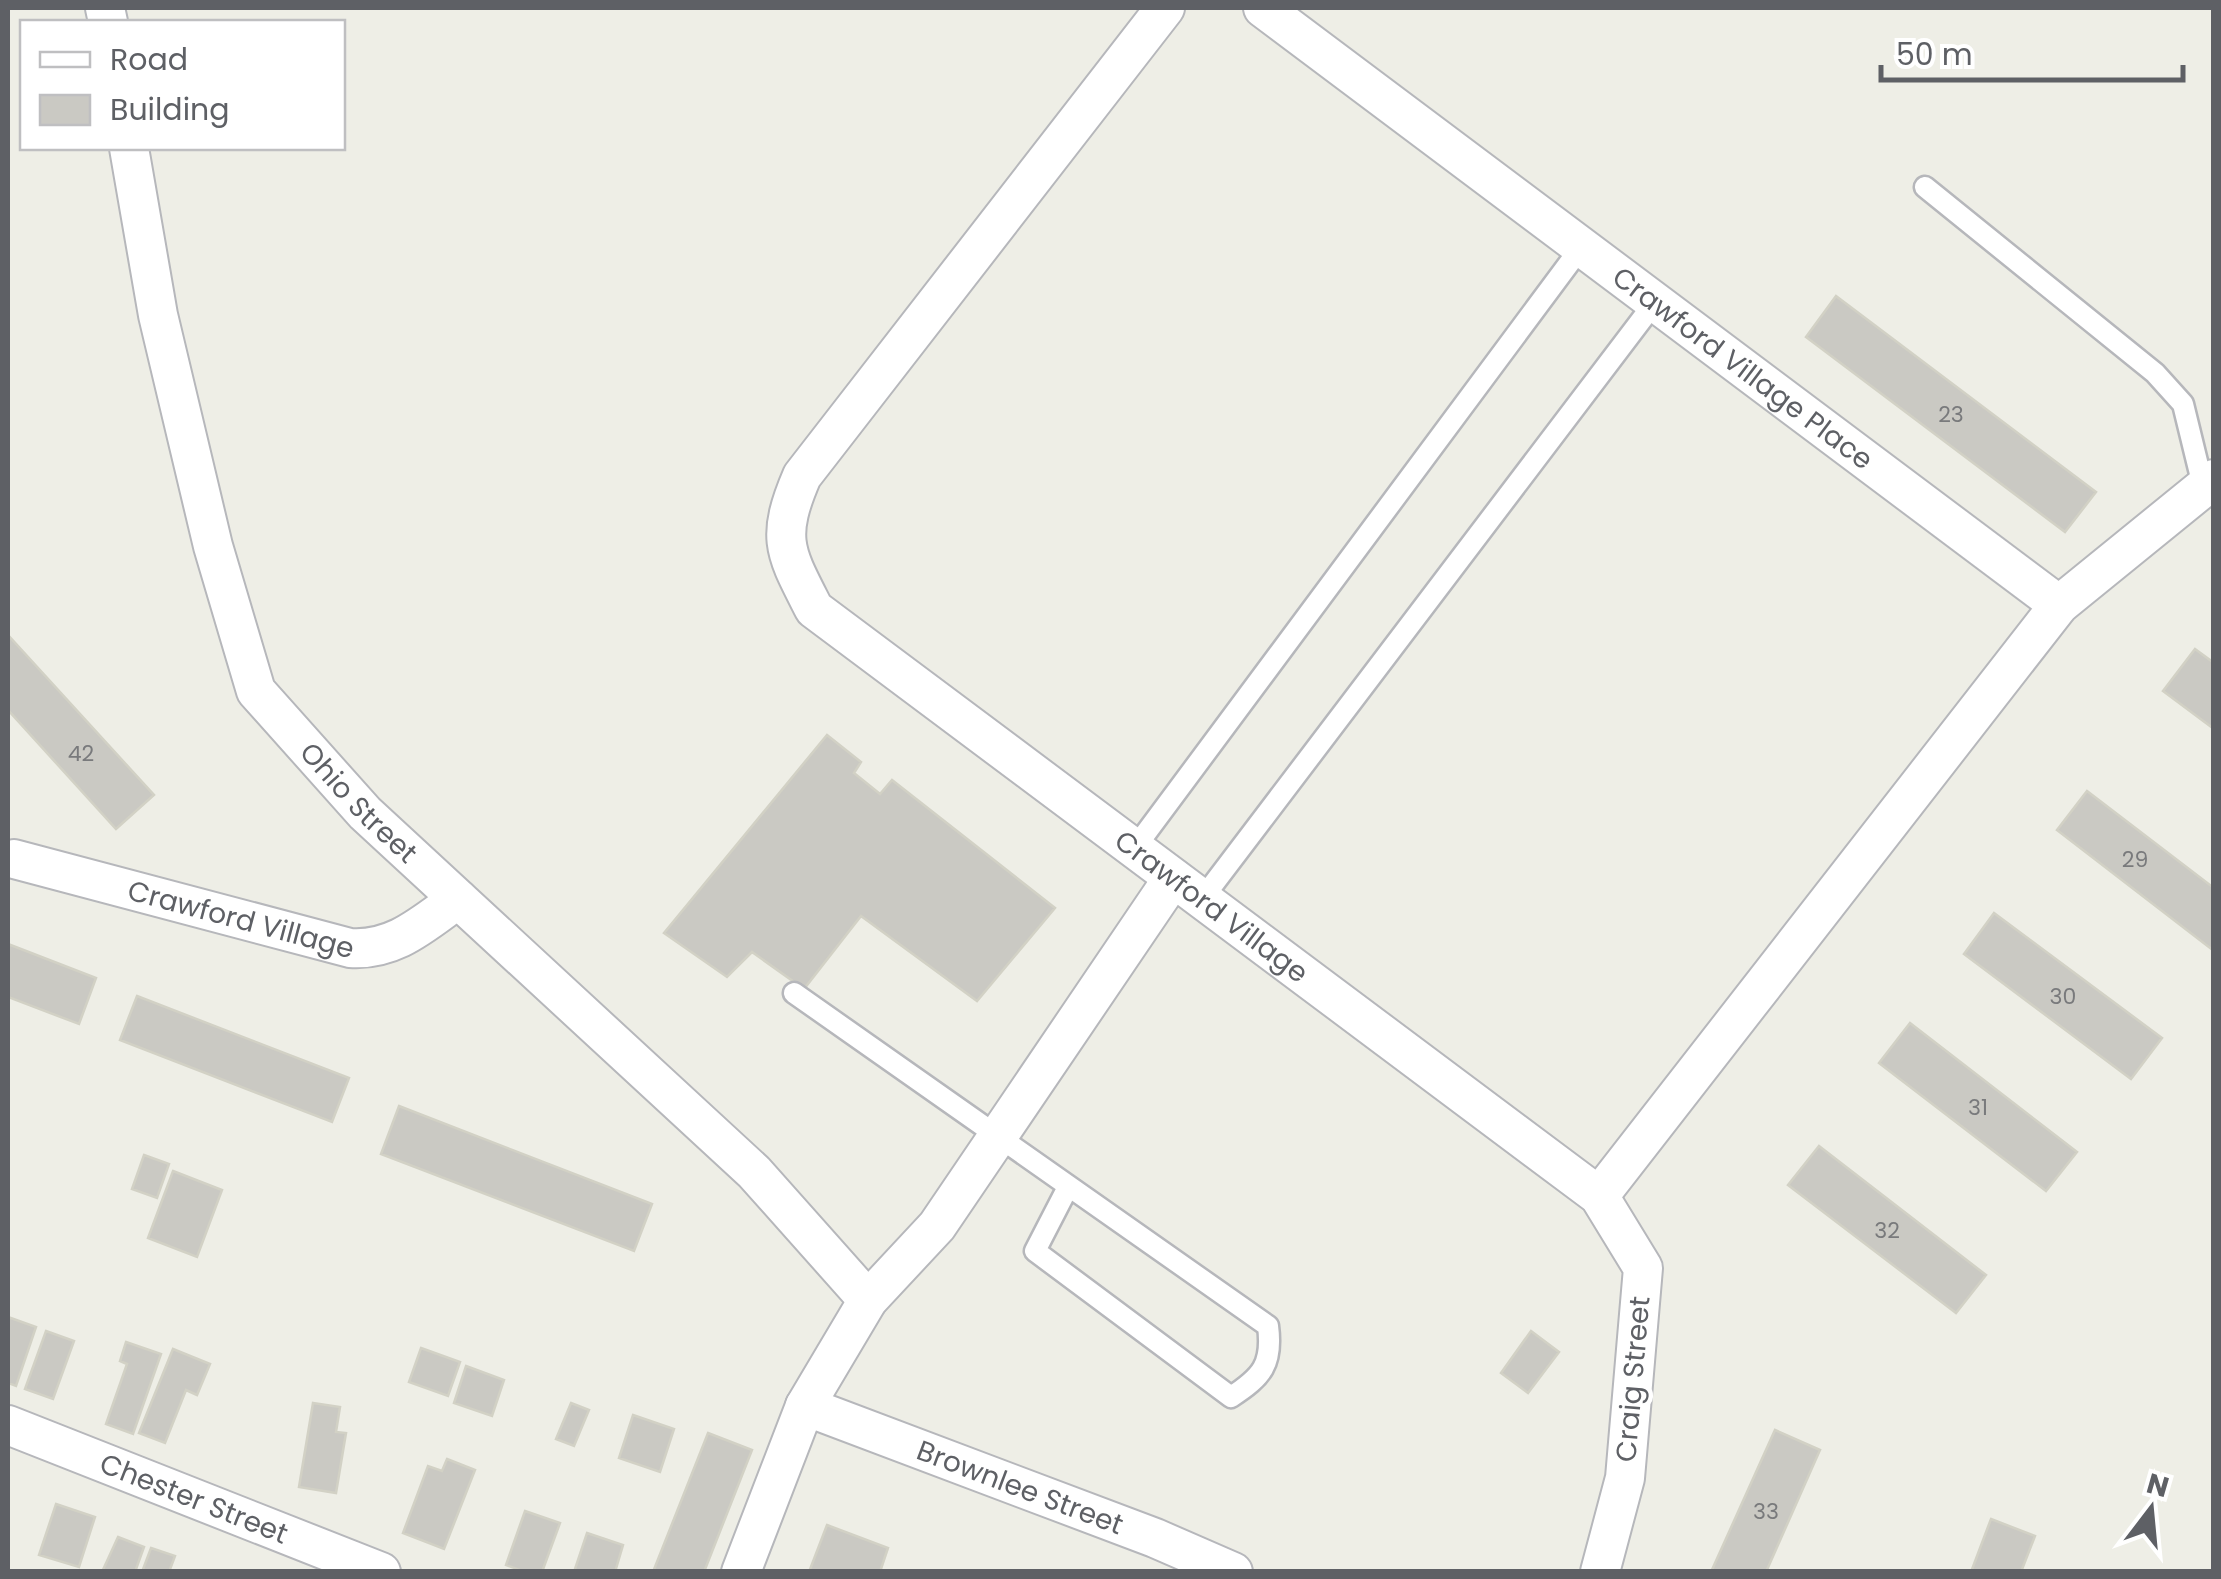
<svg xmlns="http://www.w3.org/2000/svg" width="2221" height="1579" font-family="Poppins,sans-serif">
	<rect width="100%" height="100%" fill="#eeeee6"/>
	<path fill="#cac9c3" stroke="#d2d1c5" stroke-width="2.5" d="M1836,296l260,196 -31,40 -259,-195z
		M8,635l146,160 -38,34 -108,-119z
		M2195,649l19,14v66l-51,-38z
		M827,735l34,27 -7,11 26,21 12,-14 163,128 -78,93 -116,-85 -57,73 -52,-37 -25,25 -63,-44z
		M2087,791l127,97v63l-157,-121z
		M1994,913l168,125 -31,41 -167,-125z
		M8,944l88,34 -17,46 -71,-27z
		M137,996l212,82 -17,44 -212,-82z
		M1910,1023l167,129 -31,39 -167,-128z
		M399,1106l253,98 -18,47 -253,-97z
		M1819,1146l167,129 -30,38 -168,-128z
		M144,1155l25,9 -12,34 -25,-9z
		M173,1171l49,19 -25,67 -49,-19z
		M8,1317l28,10 -20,59 -8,-3z
		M46,1331l28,10 -21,58 -28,-10z
		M1531,1331l28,21 -31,41 -27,-20z
		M126,1342l35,12 -28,80 -27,-10 21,-60 -7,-3z
		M421,1348l39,14 -12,34 -39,-14z
		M173,1349l37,15 -13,31 -11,-5 -21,53 -26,-10z
		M466,1366l38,14 -12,36 -38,-13z
		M313,1403l27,4 -4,25 10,1 -10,60 -37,-6z
		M571,1403l18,7 -15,36 -18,-7z
		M633,1415l41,14 -14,43 -41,-14z
		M1775,1430l45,20 -54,122h-55z
		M708,1433l44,17 -48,122h-51z
		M447,1459l28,11 -31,79 -41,-16 25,-67 14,5z
		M56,1504l39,13 -16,50 -40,-12z
		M525,1511l35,12 -18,49h-17l-19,-7z
		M1991,1519l44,17 -14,36h-50z
		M827,1525l61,23 -8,24h-71z
		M587,1533l36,12 -8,27h-41z
		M118,1537l26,10 -9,25h-33z
		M151,1548l24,8 -6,16h-27z"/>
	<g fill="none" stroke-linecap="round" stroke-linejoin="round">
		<defs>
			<path id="lane" d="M1925,187l230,186 28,31 20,82
				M1134,849l448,-603
				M1202,899l453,-597
				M794,993l474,333c5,38 -6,51 -37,71l-196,-146 33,-64"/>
			<g id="street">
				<path d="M105,8l3,14"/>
				<path id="s1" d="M1165,8l-363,468c-27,63 -17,76 12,133l785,587 44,72 -18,210 -25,94"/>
				<path id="s2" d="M1263,8l796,597"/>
				<path id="s3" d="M129,148l29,167 55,231 43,145 109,122 389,359 114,128"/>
				<path id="s4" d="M14,859l336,89c45,3 74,-25 108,-49"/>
				<path d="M1599,1196l460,-591 155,-126"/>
				<path id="s5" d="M805,1406l350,132 78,34"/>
				<path id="s6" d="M8,1425l373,147"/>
				<path d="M741,1572l64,-166 63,-106 69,-74 236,-348"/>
			</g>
		</defs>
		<use href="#lane" stroke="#b6b7bb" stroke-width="25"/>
		<use href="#street" stroke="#b6b7bb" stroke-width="42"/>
		<use href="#lane" stroke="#fff" stroke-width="20"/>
		<use href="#street" stroke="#fff" stroke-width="38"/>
	</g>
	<g text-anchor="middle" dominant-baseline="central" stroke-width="9" stroke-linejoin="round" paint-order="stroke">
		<g font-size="22" fill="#797a7c">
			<text x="1951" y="414">23</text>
			<text x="81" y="753">42</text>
			<text x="2135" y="859">29</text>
			<text x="2063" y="996">30</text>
			<text x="1978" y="1107">31</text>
			<text x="1887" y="1230">32</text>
			<text x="1766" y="1511">33</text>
		</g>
		<g font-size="28" fill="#5e6065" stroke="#fff">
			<text stroke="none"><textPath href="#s2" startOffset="600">Crawford Village Place</textPath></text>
			<text stroke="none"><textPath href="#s3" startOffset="710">Ohio Street</textPath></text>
			<text stroke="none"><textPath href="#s1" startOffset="1230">Crawford Village</textPath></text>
			<text stroke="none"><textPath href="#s4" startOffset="235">Crawford Village</textPath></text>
			<text transform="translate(1633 1379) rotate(-85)">Craig Street</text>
			<text stroke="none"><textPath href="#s5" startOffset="230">Brownlee Street</textPath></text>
			<text stroke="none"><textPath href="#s6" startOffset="200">Chester Street</textPath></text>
		</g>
	</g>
	<rect width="2221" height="1579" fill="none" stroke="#5e6065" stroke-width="20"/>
	<rect x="20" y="20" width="325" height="130" fill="#ffffff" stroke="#bfbfc1" stroke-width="2.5"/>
	<rect x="40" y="52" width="50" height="15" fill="#ffffff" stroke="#bfbfc1" stroke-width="2.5"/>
	<text x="110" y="70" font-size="30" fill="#5e6065">Road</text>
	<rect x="40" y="95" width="50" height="30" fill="#cac9c3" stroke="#bfbfc1" stroke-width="2.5"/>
	<text x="110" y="120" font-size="30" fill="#5e6065">Building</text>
	<g transform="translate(2151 1509) rotate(16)" stroke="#ffffff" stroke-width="8" paint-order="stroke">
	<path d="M0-8L18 38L0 25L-18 38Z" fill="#5e6065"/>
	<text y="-15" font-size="28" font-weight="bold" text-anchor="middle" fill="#5e6065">N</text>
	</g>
	<path d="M1881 65v15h302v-15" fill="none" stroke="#5e6065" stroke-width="5"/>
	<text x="1896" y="65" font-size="30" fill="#5e6065" stroke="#ffffff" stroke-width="8" paint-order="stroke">50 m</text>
</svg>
